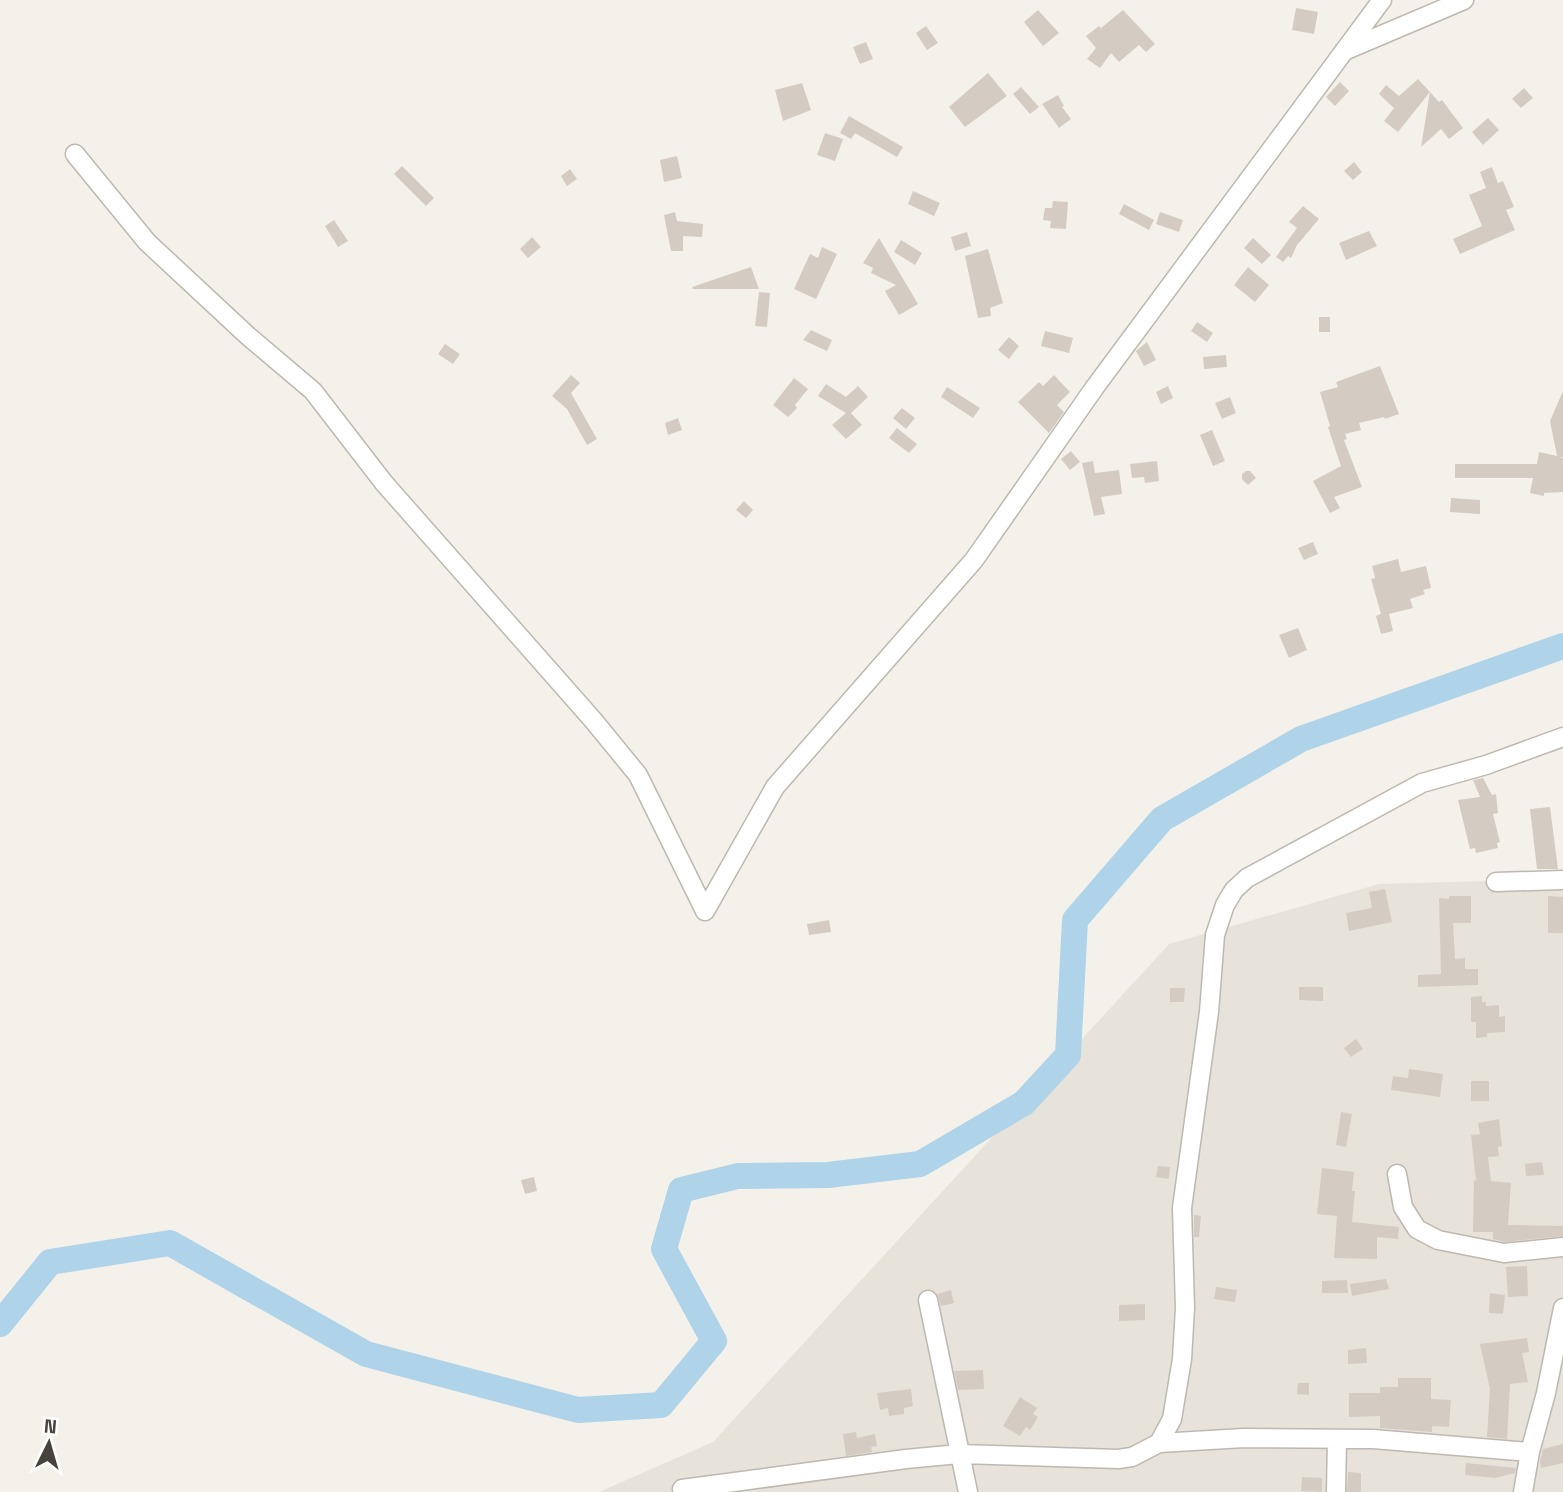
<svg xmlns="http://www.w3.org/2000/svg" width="1563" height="1492" font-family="'Space Grotesk',sans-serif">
	<rect width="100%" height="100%" fill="#f4f1eb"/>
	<path fill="#e7e3da" d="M1563,879v613h-964l114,-50 456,-498 210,-60z"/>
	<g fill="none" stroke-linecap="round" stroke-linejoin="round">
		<path stroke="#afd3e9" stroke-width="26" d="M0,1324l50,-62 120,-19 196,111 212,56 83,-5 53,-64 -50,-92 17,-59 57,-14 90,-1 92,-11 104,-61 44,-48 7,-135 87,-101 139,-80 262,-93"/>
	</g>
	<path fill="#d4ccc2" d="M1296,8l22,4 -4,22 -22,-4z
		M1038,10l21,23 -16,13 -19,-24z
		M1123,10l32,34 -9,8 -7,-7 -20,17 -8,-9 -11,15 -13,-9 9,-11 -10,-12 13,-10 2,2z
		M926,26l12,17 -11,7 -11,-17z
		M866,42l7,17 -13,5 -7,-17z
		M988,73l19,23 -42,31 -16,-20z
		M1418,79l12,13 -32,40 -14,-11 10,-13 -15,-14 7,-9 13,11z
		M1340,82l9,9 -14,15 -9,-9z
		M802,83l9,27 -28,11 -8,-31z
		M1021,87l18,20 -9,7 -17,-20z
		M1524,88l9,10 -12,10 -9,-9z
		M1430,92l9,10 3,-2 21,28 -14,11 -8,-10 -20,18z
		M1058,95l6,11 -2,1 9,12 -12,9 -17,-24z
		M849,116l54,31 -6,10 -42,-24 -4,6 -11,-6z
		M1488,118l11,12 -16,15 -11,-13z
		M825,133l18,6 -8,22 -18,-6z
		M677,156l5,22 -18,4 -4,-22z
		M1354,162l8,10 -9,8 -9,-9z
		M402,166l32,32 -8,8 -32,-32z
		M1492,167l6,16 5,-2 11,26 -8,3 9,20 -55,24 -7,-15 29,-13 -13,-31 17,-7 -6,-16z
		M570,169l7,10 -10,7 -6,-10z
		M913,191l27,12 -6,13 -26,-12z
		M1053,201l15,1 -2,27 -16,-1 1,-7 -8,-1 2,-12h7z
		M1124,204l30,16 -5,10 -30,-16z
		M1303,206l16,13 -22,26 -6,13 -3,-2 -5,6 -7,-5 21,-29 -8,-6z
		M675,212l2,9 26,3 -1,13 -19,-1v15h-12l-7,-36z
		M1160,212l23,8 -4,12 -23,-8z
		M334,220l14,21 -10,6 -13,-21z
		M1369,231l8,15 -31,14 -7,-17z
		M967,232l4,14 -16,5 -4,-14z
		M532,237l9,10 -13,11 -8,-9z
		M879,238l39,66 -19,11 -14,-24 11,-6 -25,-12 2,-5 -10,-5z
		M1253,238l18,17 -9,9 -18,-16z
		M901,240l21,13 -7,12 -21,-13z
		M822,247l15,7 -21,45 -22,-10 16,-35 8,4z
		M988,249l15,54 -13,5 1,8 -13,2 -13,-62z
		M751,267l8,22h-66l-1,-2z
		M1248,267l21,18 -14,17 -21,-17z
		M759,292l11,1 -3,34 -12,-1z
		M1319,317h11v15h-11z
		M1197,322l16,11 -6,9 -16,-11z
		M811,330l21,10 -5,11 -24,-11z
		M1045,331l28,7 -4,15 -28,-7z
		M1009,337l10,9 -10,13 -11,-9z
		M1147,342l9,18 -12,6 -8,-15z
		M445,344l15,10 -7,10 -15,-10z
		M1226,355l1,12 -23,2 -1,-12z
		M1380,366l19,48 -14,5 -1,-2 -25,6 2,7 -16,4 2,5 -3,1 18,47 -28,10 6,11 -10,5 -17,-32 28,-15 -13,-39 2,-1 -10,-34 18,-5 -2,-5z
		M571,375l9,8 -9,10 26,46 -10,6 -20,-36 -15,-13z
		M1054,375l16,17 -13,13 7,7 -15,21 -31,-31 21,-20 4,4z
		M794,378l14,11 -13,16 2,3 -9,9 -15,-12z
		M826,384l20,13 12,-11 10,11 -17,16 11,12 -16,14 -14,-14 14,-12 -28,-17z
		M1168,386l5,12 -12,6 -5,-12z
		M947,387l33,21 -7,10 -32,-21z
		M1563,391v66h-3l3,1v34l-19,1v3l-14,-3 3,-15h-78v-14h82l2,-12 18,4 -7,-35z
		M1230,397l6,16 -14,6 -7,-16z
		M902,408l13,10 -9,11 -13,-11z
		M678,418l4,12 -14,5 -3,-12z
		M897,428l20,16 -8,9 -20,-15z
		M1212,430l13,31 -12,5 -13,-31z
		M1071,451l9,11 -10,8 -9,-11z
		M1093,461l2,12 24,-3 3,24 -21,3 4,17 -11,2 -12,-53z
		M1157,461l2,20 -14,2 -1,-6 -12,1 -2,-14z
		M1246,471h4l6,7 -8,7 -6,-6v-5z
		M1451,498l29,2v14l-30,-2z
		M744,501l9,9 -7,8 -10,-8z
		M1313,542l5,12 -14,6 -6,-12z
		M1398,559l3,13 25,-6 5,22 -8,2 2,4 -15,5 3,9 -24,6 4,17 -12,3 -5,-18 5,-2 -10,-35 4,-1 -3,-12z
		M1298,628l9,22 -18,8 -10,-23z
		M1483,778l9,17 4,-1 2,19 -5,1 7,28 -3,1 1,5 -22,5 -1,-5 -5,1 -12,-49 22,-3 -7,-17z
		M1550,807l8,62h-21l-7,-60z
		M1385,889l7,33 -43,9 -3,-18 26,-5 -3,-16z
		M1449,896h22v27h-18l2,36 10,-1v11h13v16l-60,2v-12l23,-1 -2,-76 10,1z
		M1548,896l15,1v36h-15z
		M829,920l2,12 -22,3 -2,-11z
		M1299,987h24v14l-24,-1z
		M1170,988h15l-1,14h-14z
		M1482,996v6h4v4l13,-1v12l6,-1v16l-18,1v4l-11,1v-16h-5v-25z
		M1356,1039l7,10 -12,8 -7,-9z
		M1409,1069l34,5 -3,23 -49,-7 2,-14 15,2z
		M1471,1081h18v20h-18z
		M1341,1112l11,2 -6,33 -10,-2z
		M1499,1119l3,27 -4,1 1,9 -11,1 3,24 20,2 -3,42 55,1v10l-58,6 -12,-3v-7h-20l1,-52 2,1 -5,-46 9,-1 -2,-11z
		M1542,1162l2,13 -18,1 -1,-12z
		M1158,1166l12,1 -1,12 -13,-2z
		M1322,1168l32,4 -2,19h3l-3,31 47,5 -1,12 -21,-2v22l-43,-1 3,-42 -20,-2z
		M534,1177l3,14 -12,3 -4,-14z
		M1194,1215l7,1 -2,21h-5z
		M1527,1266l1,30 -20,1 -2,-30z
		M1386,1279l3,10 -37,7 -2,-12z
		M1347,1280l1,13h-26v-12z
		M1216,1287l21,3 -2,12 -21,-3z
		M951,1290l3,13 -13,3 -4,-12z
		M1490,1293l15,2 -2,19 -14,-1z
		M1145,1304v16l-26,1v-16z
		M1527,1338l2,14 -7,1 6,29 -18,2 -3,55 -20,-2 3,-48 -10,-45z
		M1366,1348l1,15 -19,1v-14z
		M983,1370l1,19 -26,1 -4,-19z
		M1398,1378h33v21l20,1 -2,27 -17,-1v6l-52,-4v-12l-31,1v-24h31v-6h18z
		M1298,1383h11v12l-12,-1z
		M911,1389l2,17 -9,2v6l-15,2 -1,-8 -8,2 -3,-17z
		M1020,1397l17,11 -4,6 5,3 -8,13 -4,-3 -6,9 -17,-10z
		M856,1432l1,6 18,-4 2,12 -6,1 1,5 -26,4 -3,-22z
		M1563,1444v19l-22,5 -1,-6 3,-13z
		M1466,1463l50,5 -1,5 -20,5 -30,-3z
		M1348,1472l13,1v19h-14z
		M1302,1477l20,1v14l-21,-1z"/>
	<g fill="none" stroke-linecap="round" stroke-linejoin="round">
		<defs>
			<path id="minor" d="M1344,51l120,-51
				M75,154l72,88 101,94 65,55 71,92 209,237 45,55 67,136
				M1496,882l67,-2
				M705,911l70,-124 199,-227 121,-173 287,-387
				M1397,1174l6,33 14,22 21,11 66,13 59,-6
				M928,1300l40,192
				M1159,1443l85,-5 129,1 157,13
				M682,1489l224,-30 53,-5 159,5 14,-2 27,-14 13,-24 10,-60 3,-51 -3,-100 27,-196 6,-77 10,-30 9,-15 13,-12 175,-95 64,-18 77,-28
				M1336,1492l1,-53
				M1523,1492l7,-40 16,-59 17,-85"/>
		</defs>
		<use href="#minor" stroke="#beb8af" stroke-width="21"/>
		<use href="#minor" stroke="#fff" stroke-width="18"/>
	</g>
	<g transform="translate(49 1443) rotate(5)" stroke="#ffffff" stroke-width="5" paint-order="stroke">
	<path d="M0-5L12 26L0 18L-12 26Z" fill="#47423a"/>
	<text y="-10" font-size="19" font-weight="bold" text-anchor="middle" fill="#47423a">N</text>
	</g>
</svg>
